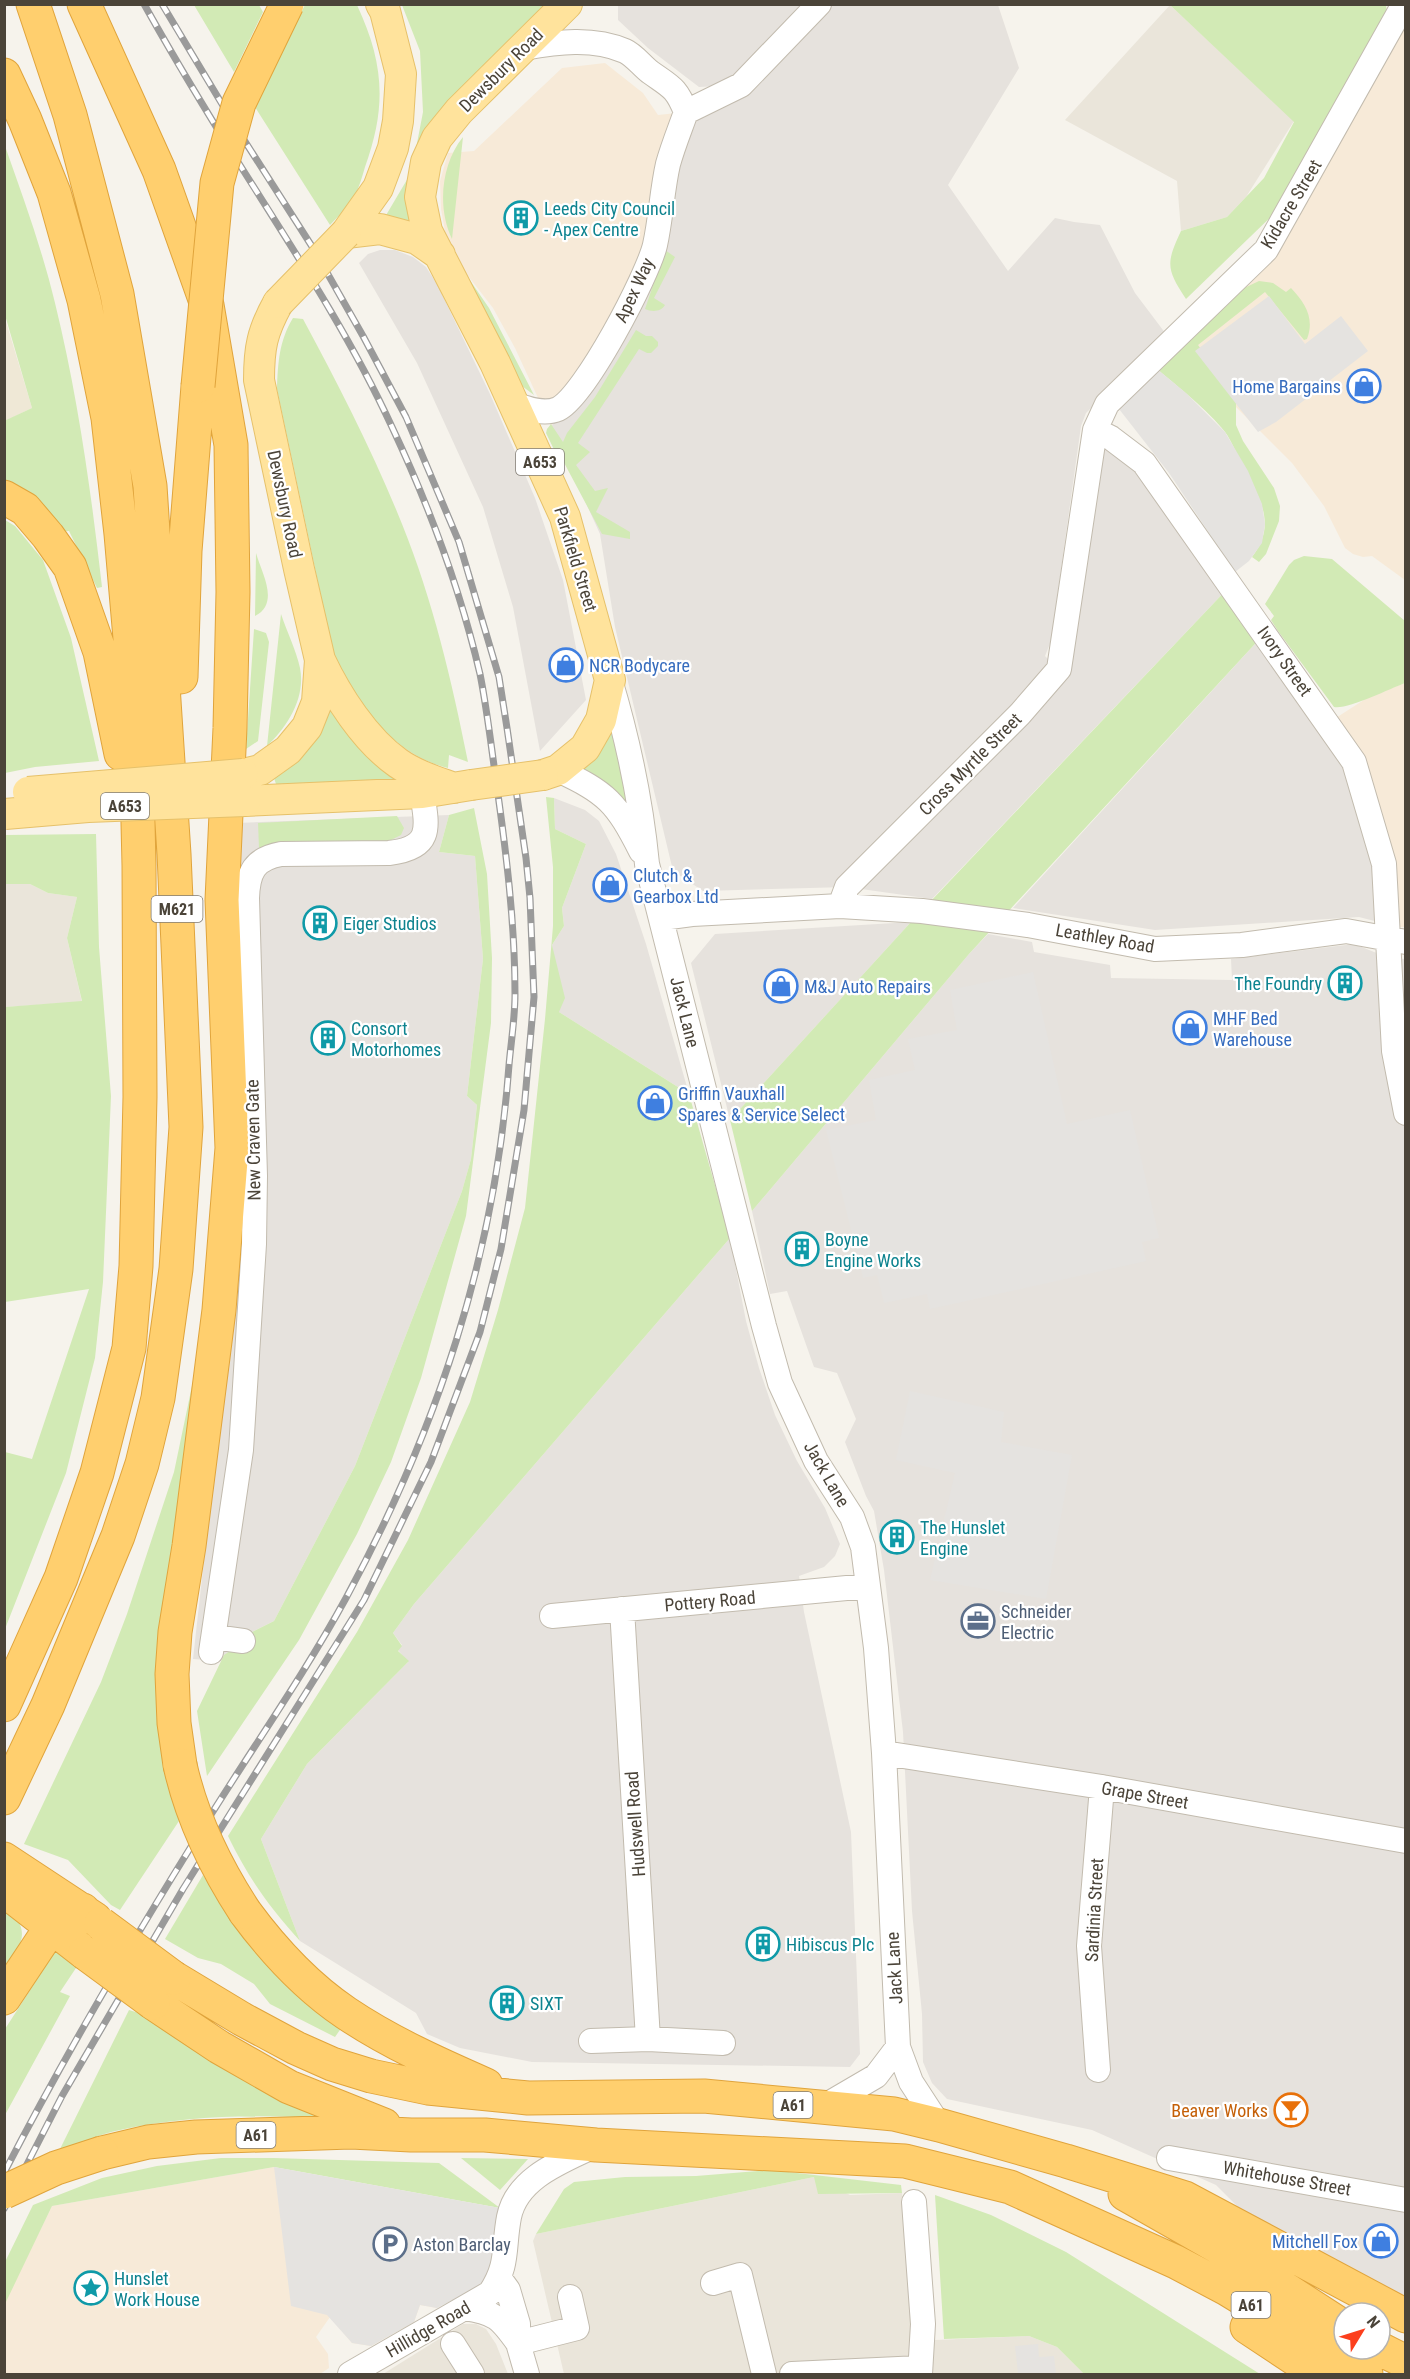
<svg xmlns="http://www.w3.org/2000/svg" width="1410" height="2379" font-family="'Roboto Condensed',sans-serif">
	<rect width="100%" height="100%" fill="#f6f3ec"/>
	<path fill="#eae5da" d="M1170,5l124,116 -48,76 -19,20 -46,14 -4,-50 -112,-61z
		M5,884h25l18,9 29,4 -10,41 15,64 -77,5z
		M814,2177l36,18 52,-2 10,148 117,-5 28,11 27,27h-520l-31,-133 3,-7z
		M463,2324h13l10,5 10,15 12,30h-125z"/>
	<path fill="#f7ead8" d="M1405,5v575l-33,-24 -9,1 -10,-3 -8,-6 -21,-42 -32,-43 -114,-114 88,-99z
		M605,63l38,30 15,22 28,-3 -32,135 -60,136 -43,43 -36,-78 -22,-40 -35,-45 -11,-21 -6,-33 -1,-28 8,-28 26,-2 88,-83z
		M1405,683v244h-8l-69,-204 42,-27z
		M274,2167l163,141 -17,-3 -6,17 -43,24 -19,-3 -22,-26 -14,20 12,17 1,14 -9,6h-315v-72l47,-96z"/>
	<path fill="#e6e2dd" d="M618,5h380l21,63 -71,117 60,86 47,-53 19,4 26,3 35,68 37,49 -71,56 -15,15 -5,13 -30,215 -6,15 13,13 39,-238 14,7 120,147 -299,314 -85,-12 -144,4 -30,-20 -58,-244 -15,-93 -49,-108 43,-43 60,-136 32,-135 52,-27 -39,2 -51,-39 -30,-28z
		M380,250h15l18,7 13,10 11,17 53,110 45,104 28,82 23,120 -46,51 -27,-144 -30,-100 -66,-144 -58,-100 9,-9z
		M1265,633l89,129 32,162 -27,-7 -204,13 -142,-22z
		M554,798l31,12 14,11 17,33 30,90 43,150 -130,-82 -7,-67 12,-19 -2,-18 24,-64 -31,-15z
		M449,815l-10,37 36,4 8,103 -16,137 10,9 -6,54 -9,32 -107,275 -81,155 -24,12 -2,16 -24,6 -3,6 -28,-2 14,-126 30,-710z
		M911,922l-181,198 -39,-157 24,-29z
		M988,934l44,8 2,10 76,13 1,13 121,2 -1,-21 123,-15 35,14 16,1v1345l-145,-75 -44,-44 -124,-55 -145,-31 -15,-16 -9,-21 -1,-48 -10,-103 -9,-179 -19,-162 -10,-59 -8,-15 -21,-54 11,-23 -19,-46 -23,-6 -27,-76 -17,3 -18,-83 217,-257z
		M730,1238l16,83 13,47 16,47 22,46 28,47 15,36 -5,12 -11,11 -25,9 5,36 47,220 9,222 -10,13 -318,-5 -72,-14 -33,-14 -11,-21 -116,-72 -39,-102 46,-75 101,-102 -10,-12 4,-5 -9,-12 21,-29z"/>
	<path fill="#efe8d6" d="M4,315l28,93 -27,13h-1z"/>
	<path fill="#d2eab5" d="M194,5h65l4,7 -29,60z
		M305,5h52c27,58 30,101 8,162 -3,10 -6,21 -11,30 -5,10 -17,20 -24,28l-77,-121z
		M402,5h150l-91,91 -42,129 -37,-3 26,-44 6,-19 9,-47 -3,-61z
		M1170,5h216l1,9 -103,190 -98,95c-20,-30 -20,-36 -5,-68l46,-14 37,-39 30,-56z
		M463,137l-11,102c-15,-31 -11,-75 11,-102z
		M5,146c18,51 37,103 50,157 23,94 36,188 47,284l-5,1 -28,-57 -12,1 -52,-48 -1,-63 28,-13 -27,-93z
		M665,250l10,7 -21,41 11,7c-4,7 -13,7 -20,4z
		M458,263l31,45 45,87 -12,-9z
		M1259,281l14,2 13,9 5,-4c14,15 24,30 16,51l-3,1 -39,-48 -67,53 38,51v29l7,16 31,47 6,18 -1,15 -13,33 -7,8 -7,-5c26,-34 7,-59 -10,-93 -6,-10 -10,-23 -17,-32 -17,-22 -47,-45 -68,-63l83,-79z
		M293,318l10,1c36,67 71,135 99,205 31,77 50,157 66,238l-19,-7 -1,13c-55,-13 -89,-63 -114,-110l-57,-269c1,-26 2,-48 16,-71z
		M636,330l10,6h6l6,6v4l-7,7h-4l-8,-4 -61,94 12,9 -14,13 19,26 13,-3 -12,24 34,20v7l-28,-5 -41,-77 -1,5 -14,-29 1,-4 4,-5 12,18 4,-9 28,-36z
		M5,520l10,6 28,34 28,78 28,123 -64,6 -30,6z
		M256,553c6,21 24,50 -1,63z
		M1304,556l28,3 73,62v62c-16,6 -58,27 -71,24l-56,-76 -7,-11 3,-4 -9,-12 24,-39 5,-5z
		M1231,585l34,48 -296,321 -217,257 -22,-91 181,-198z
		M281,614c6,18 15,36 19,54 6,30 -13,59 -33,78z
		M254,629l12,4 3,9 -11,99 -12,8z
		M326,703l71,76 -120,8 -6,-18z
		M611,715l27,99 -56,-45z
		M546,797l8,1 1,31 31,15 -24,64 2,18 -12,19 13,53 -6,14 130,82 41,144 -316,366 -21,29 9,13 -4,5 11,10 -102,103 -46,75 39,102c-32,-36 -51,-62 -72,-105l129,-204 51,-92 62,-138 28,-92 27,-102 20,-189 8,-93v-59z
		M474,808l13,66 5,84 -1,65 -25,193 -45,162 -30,84 -34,72 -58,106 -92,136 -10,-65 27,-56 6,-4 18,-2 2,-16 24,-12 81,-155 107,-275 9,-32 6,-54 -10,-9 16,-137 -8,-103 -36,-4 10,-37z
		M397,816l7,12 -3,7 -12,6h-108l-22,7 -1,-25z
		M96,834l3,113 12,149 -8,186 -8,76 -29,115 -61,156v-177l27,7 57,-170 -84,13v-295l77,-6 -15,-63 10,-41 -29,-4 -18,-9h-25v-49z
		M198,1357l-30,423 11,41 -59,89 -9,-5 -43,-45 -44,-16 77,-162 26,-68 47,-142z
		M203,1875l28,45 111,107 -7,10 -65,-33 -16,-20 -33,-20 -23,-6 -33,-19z
		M5,1903c26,29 19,37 0,67z
		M56,1950l24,12 -20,30 10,4 -65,119v-86z
		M129,2010l13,4 189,105c-69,-5 -143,-4 -211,11 -21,4 -41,14 -61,21z
		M221,2158h52l166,5 61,45 -226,-41 -222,39 -47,98v-42l28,-57 69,-27 55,-12z
		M461,2158l67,1 -28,31z
		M771,2170l130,15 1,8 -84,1 -4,-17 -278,57 28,-45 10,-7 51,-5 71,-1z
		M935,2195l56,20 75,37 194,122h-176l-27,-27 -28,-11 -85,3z"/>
	<path fill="#e5e3e0" d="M1269,296l36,48 36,-28 27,35 -92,71 -18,10 -63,-81z
		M1157,369l29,24 39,39 23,39 14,33 3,20 -3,19 -13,18 -14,11 -66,-99 -50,-64z
		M1033,972l34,152 63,-14 29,128 -17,4 4,19 -216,48 -3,-15 -43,9 -7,-28 -14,3 -37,-148 50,-10 -7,-40 46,-10 -7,-31 49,-9 -7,-40z
		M910,1391l94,21 -3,30 71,13 -26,144 -116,-19 25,-107 -59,-13z
		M274,2167l226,41 -8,72 -55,28 -17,-3 -6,17 -43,24 -19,-3 -25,-28 -36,-9z
		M1038,2344l1,13 15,-1 2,18h-38l-3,-28z"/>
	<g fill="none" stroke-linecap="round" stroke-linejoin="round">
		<defs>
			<path id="minor" d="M686,112l55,-27 78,-81
				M514,404c13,5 30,11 44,5 27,-13 90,-134 97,-164 6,-27 7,-55 13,-81 5,-18 12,-35 18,-52 -10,-25 -15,-25 -36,-40 -8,-6 -16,-17 -25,-21 -32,-14 -68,-9 -101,-3
				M1095,430l16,8 33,25 210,299 30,102 10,187 12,62
				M610,680c18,60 31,122 37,184l117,462 16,57 36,78 36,56 11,30 13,101 8,105 14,294 13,35 28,43
				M558,770c49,23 58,32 83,81
				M840,906l7,-19 173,-173 39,-45 36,-239 12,-26 159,-154 138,-246
				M662,918l30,-4 148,-8 82,5 106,14 127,24 87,-4 104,-14 60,11
				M622,1609l26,430
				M552,1616l316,-30
				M214,1637l29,4
				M211,1652l30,-202 13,-206 1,-68 -8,-278c1,-26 7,-39 34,-44l108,-1c43,-5 39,-24 33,-60
				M884,1753l218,34 304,54
				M591,2041l57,-2 75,4
				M1098,2070l-9,-124 13,-159
				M823,2107l53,-31 22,-29
				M1169,2158l237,42
				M914,2202l9,122 -3,50
				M500,2279l8,11 10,34v19l9,31
				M713,2283l27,-8 24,99
				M465,2308c30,4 36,11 53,35
				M518,2343l59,-15 -7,-31
				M453,2344l19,30
				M350,2374l140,-81c19,-28 13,-45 19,-76 8,-40 54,-56 87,-72
				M792,2374l128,-6"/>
			<path id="major" d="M346,233l32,-45 15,-40 5,-27 3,-47 -16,-63 -4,-7
				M346,233l34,-4 37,10 23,16
				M320,660c17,36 45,80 78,103 17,12 37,18 56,25
				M243,774l17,-4 28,-20 19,-23 10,-25 3,-42 -21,-91 -40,-189c0,-32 3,-48 19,-77
				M543,775l15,-5 27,-22 16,-28 9,-40 -45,-163 -70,-154 -68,-132 -7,-34 6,-35 11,-24 22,-27 108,-107
				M245,801l177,-8 49,-8"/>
			<path id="highway" d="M84,4l75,166 48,135 24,140 2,147 -3,136 -8,172 10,248 -13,162 -30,236 -14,86 -3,42 2,49 6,42
				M4,75l21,45 29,73 30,107 24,118 13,116 14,162 4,169 1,232 -4,169 -7,82 -32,125 -36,105 -57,127
				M4,497l21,12 23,27 22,31 30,85 21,102
				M181,677l4,-126 13,-165
				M4,1798l44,-93 70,-169 24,-72 16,-66 18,-129 10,-142 -12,-273 -24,-368 -33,-192 -47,-179 -37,-111
				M4,1859l91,60
				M4,1890l81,63
				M245,1912c28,38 61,74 101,101 43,29 92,51 140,72
				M174,1978l68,41 54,29 36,16 39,12 57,12 100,10 176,-2 190,18 45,11 127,36 119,37 221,118
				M4,1998l48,-72 14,-11 17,-5
				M153,2003l66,44 70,40 95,38
				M102,2153l46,-11 48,-5 155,-5 60,3h74l111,10 309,16 105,26 166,75 51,27 139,85
				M1125,2194l114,65 105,68
				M1247,2327l71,47
				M1380,2349l26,13"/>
		</defs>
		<use href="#minor" stroke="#c2bbae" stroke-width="26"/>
		<use href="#major" stroke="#e6c16a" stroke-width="32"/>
		<use href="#highway" stroke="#e0a43c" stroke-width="35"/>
		<use href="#minor" stroke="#fff" stroke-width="24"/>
		<use href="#major" stroke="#ffe39c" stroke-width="30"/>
		<use href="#highway" stroke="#ffcf6e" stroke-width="33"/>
		<defs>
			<path id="rail" d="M4,2173c62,-120 131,-237 203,-352 46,-74 97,-146 139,-223 91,-168 149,-342 163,-533 2,-23 6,-47 6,-71 0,-72 -9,-143 -19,-214 -5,-35 -9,-71 -16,-106 -20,-86 -51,-168 -88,-247 -47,-102 -110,-194 -169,-289 -27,-44 -54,-89 -79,-134
				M4,2209l58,-113 121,-207 181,-289 67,-138 49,-130 21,-83 23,-139 10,-113 -4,-99 -4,-40 -19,-130 -8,-51 -40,-135 -53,-125 -43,-81 -50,-88 -76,-119 -75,-125"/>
		</defs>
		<use href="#rail" stroke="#9a9a9a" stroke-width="7"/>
		<use href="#rail" stroke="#fff" stroke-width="4.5" stroke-dasharray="14" stroke-linecap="butt"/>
		<defs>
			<path id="major-bridge" d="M278,303l68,-70
				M471,785l72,-10
				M28,792l215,-18
				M5,814l83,-7 157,-6"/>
			<path id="highway-bridge" d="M198,386l19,-203 22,-80 48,-99
				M180,1765c12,54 35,101 65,147
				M101,1924l73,54
				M85,1953l68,50
				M4,2192l52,-24 46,-15"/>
		</defs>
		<use href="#major-bridge" stroke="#e6c16a" stroke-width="32" stroke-linecap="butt"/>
		<use href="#highway-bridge" stroke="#e0a43c" stroke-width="35" stroke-linecap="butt"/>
		<use href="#major-bridge" stroke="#ffe39c" stroke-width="30"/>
		<use href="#highway-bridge" stroke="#ffcf6e" stroke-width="33"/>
	</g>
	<defs>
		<symbol id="building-ring" viewBox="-11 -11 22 22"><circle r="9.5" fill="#fff" stroke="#0f9aa8" stroke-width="1.5"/><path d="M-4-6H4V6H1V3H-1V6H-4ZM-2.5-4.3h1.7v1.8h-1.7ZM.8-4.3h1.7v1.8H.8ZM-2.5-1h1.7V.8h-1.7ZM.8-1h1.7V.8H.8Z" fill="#0f9aa8"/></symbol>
		<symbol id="shop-ring" viewBox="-11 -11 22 22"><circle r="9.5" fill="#fff" stroke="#3f7fe0" stroke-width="1.5"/><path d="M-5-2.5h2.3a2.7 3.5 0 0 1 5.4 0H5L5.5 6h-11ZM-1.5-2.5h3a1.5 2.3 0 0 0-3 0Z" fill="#3f7fe0"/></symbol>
		<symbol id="office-ring" viewBox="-11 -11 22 22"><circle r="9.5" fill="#fff" stroke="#5c6f8a" stroke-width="1.5"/><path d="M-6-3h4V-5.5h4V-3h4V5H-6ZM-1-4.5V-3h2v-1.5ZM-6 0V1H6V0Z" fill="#5c6f8a"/></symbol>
		<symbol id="bar-ring" viewBox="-11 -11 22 22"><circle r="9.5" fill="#fff" stroke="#e8710a" stroke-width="1.5"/><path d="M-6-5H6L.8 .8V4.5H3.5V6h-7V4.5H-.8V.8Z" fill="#e8710a"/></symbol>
		<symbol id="parking-ring" viewBox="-11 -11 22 22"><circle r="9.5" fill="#fff" stroke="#5c6f8a" stroke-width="1.5"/><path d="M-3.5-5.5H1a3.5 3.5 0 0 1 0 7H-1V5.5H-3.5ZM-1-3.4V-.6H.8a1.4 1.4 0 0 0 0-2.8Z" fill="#5c6f8a"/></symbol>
		<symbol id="sight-ring" viewBox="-11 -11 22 22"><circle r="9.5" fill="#fff" stroke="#0f9aa8" stroke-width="1.5"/><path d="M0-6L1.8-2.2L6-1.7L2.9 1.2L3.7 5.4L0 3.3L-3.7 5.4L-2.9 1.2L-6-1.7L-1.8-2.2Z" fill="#0f9aa8"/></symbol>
	</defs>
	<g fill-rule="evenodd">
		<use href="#building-ring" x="502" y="199" width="38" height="38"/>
		<use href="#shop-ring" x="1345" y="367" width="38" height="38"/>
		<use href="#shop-ring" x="547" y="646" width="38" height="38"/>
		<use href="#shop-ring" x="591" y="866" width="38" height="38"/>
		<use href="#building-ring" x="301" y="904" width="38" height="38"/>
		<use href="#building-ring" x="1326" y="964" width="38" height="38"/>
		<use href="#shop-ring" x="762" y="967" width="38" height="38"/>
		<use href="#shop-ring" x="1171" y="1009" width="38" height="38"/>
		<use href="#building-ring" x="309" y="1019" width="38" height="38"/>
		<use href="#shop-ring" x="636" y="1084" width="38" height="38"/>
		<use href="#building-ring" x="783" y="1230" width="38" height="38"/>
		<use href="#building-ring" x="878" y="1518" width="38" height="38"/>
		<use href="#office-ring" x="959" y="1602" width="38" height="38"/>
		<use href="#building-ring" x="744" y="1925" width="38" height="38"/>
		<use href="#building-ring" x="488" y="1984" width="38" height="38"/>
		<use href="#bar-ring" x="1272" y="2091" width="38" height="38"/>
		<use href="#shop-ring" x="1362" y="2222" width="38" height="38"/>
		<use href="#parking-ring" x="371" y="2225" width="38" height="38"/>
		<use href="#sight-ring" x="72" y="2269" width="38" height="38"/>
	</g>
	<g text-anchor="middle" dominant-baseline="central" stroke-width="4.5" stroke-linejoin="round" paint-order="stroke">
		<g fill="#fff" stroke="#817c74" stroke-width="1.5">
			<rect x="516" y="449" width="48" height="26" rx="4.5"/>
			<rect x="101" y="793" width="48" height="26" rx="4.5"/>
			<rect x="151.5" y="896" width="51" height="26" rx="4.5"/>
			<rect x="773.5" y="2092" width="39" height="26" rx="4.5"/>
			<rect x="236.5" y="2122" width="39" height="26" rx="4.5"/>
			<rect x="1231.5" y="2292" width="39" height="26" rx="4.5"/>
		</g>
		<g font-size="16" font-weight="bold" fill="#4b4439">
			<text x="540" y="462">A653</text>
			<text x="125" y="806">A653</text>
			<text x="177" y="909">M621</text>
			<text x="793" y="2105">A61</text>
			<text x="256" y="2135">A61</text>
			<text x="1251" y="2305">A61</text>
		</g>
		<g font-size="18" fill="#4b4439" stroke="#fff">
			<text transform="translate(501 70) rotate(-45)">Dewsbury Road</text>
			<text transform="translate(1291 204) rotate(-59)">Kidacre Street</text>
			<text transform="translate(634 290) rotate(-65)">Apex Way</text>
			<text transform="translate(285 504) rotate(78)">Dewsbury Road</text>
			<text transform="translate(576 559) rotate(73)">Parkfield Street</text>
			<text transform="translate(1285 661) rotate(55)">Ivory Street</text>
			<text transform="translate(970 764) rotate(-45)">Cross Myrtle Street</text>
			<text transform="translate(1105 938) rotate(10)">Leathley Road</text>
			<text transform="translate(685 1012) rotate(76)">Jack Lane</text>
			<text transform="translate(253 1140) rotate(-91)">New Craven Gate</text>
			<text transform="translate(827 1474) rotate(60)">Jack Lane</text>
			<text transform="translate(710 1601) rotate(-5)">Pottery Road</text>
			<text transform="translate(1145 1795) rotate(10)">Grape Street</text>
			<text transform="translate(635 1824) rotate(-94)">Hudswell Road</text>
			<text transform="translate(1094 1910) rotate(-87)">Sardinia Street</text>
			<text transform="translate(894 1968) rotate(-93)">Jack Lane</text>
			<text transform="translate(1287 2178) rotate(10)">Whitehouse Street</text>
			<text transform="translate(428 2329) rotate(-30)">Hillidge Road</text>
		</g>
		<g font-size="18" fill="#0d838f" stroke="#fff" text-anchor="start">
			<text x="544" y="208">Leeds City Council<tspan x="544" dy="21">- Apex Centre</tspan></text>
			<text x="343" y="923">Eiger Studios</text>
			<text x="1322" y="983" text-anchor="end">The Foundry</text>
			<text x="351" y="1028">Consort<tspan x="351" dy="21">Motorhomes</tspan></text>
			<text x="825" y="1239">Boyne<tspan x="825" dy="21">Engine Works</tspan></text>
			<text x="920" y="1527">The Hunslet<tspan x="920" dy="21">Engine</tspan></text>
			<text x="786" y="1944">Hibiscus Plc</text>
			<text x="530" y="2003">SIXT</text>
			<text x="114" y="2278">Hunslet<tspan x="114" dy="21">Work House</tspan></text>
		</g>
		<g font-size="18" fill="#366cbe" stroke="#fff" text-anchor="start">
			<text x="1341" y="386" text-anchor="end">Home Bargains</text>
			<text x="589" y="665">NCR Bodycare</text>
			<text x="633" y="875">Clutch &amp;<tspan x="633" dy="21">Gearbox Ltd</tspan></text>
			<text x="804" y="986">M&amp;J Auto Repairs</text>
			<text x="1213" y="1018">MHF Bed<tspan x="1213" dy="21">Warehouse</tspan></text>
			<text x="678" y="1093">Griffin Vauxhall<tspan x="678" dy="21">Spares &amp; Service Select</tspan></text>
			<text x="1358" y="2241" text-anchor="end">Mitchell Fox</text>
		</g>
		<g font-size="18" fill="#4e5e75" stroke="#fff" text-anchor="start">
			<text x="1001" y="1611">Schneider<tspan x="1001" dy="21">Electric</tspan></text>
			<text x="413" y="2244">Aston Barclay</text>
		</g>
		<g font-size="18" fill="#c56008" stroke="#fff" text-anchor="end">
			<text x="1268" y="2110">Beaver Works</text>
		</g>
	</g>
	<rect width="1410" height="2379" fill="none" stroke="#4b4439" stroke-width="12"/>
	<g transform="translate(1362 2331) rotate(52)"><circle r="28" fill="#ffffff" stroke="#b7b4b0" stroke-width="1.5"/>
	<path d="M0-4.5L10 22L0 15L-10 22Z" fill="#fc3f1d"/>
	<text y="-9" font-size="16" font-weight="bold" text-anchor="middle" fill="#4b4439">N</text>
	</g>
</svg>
